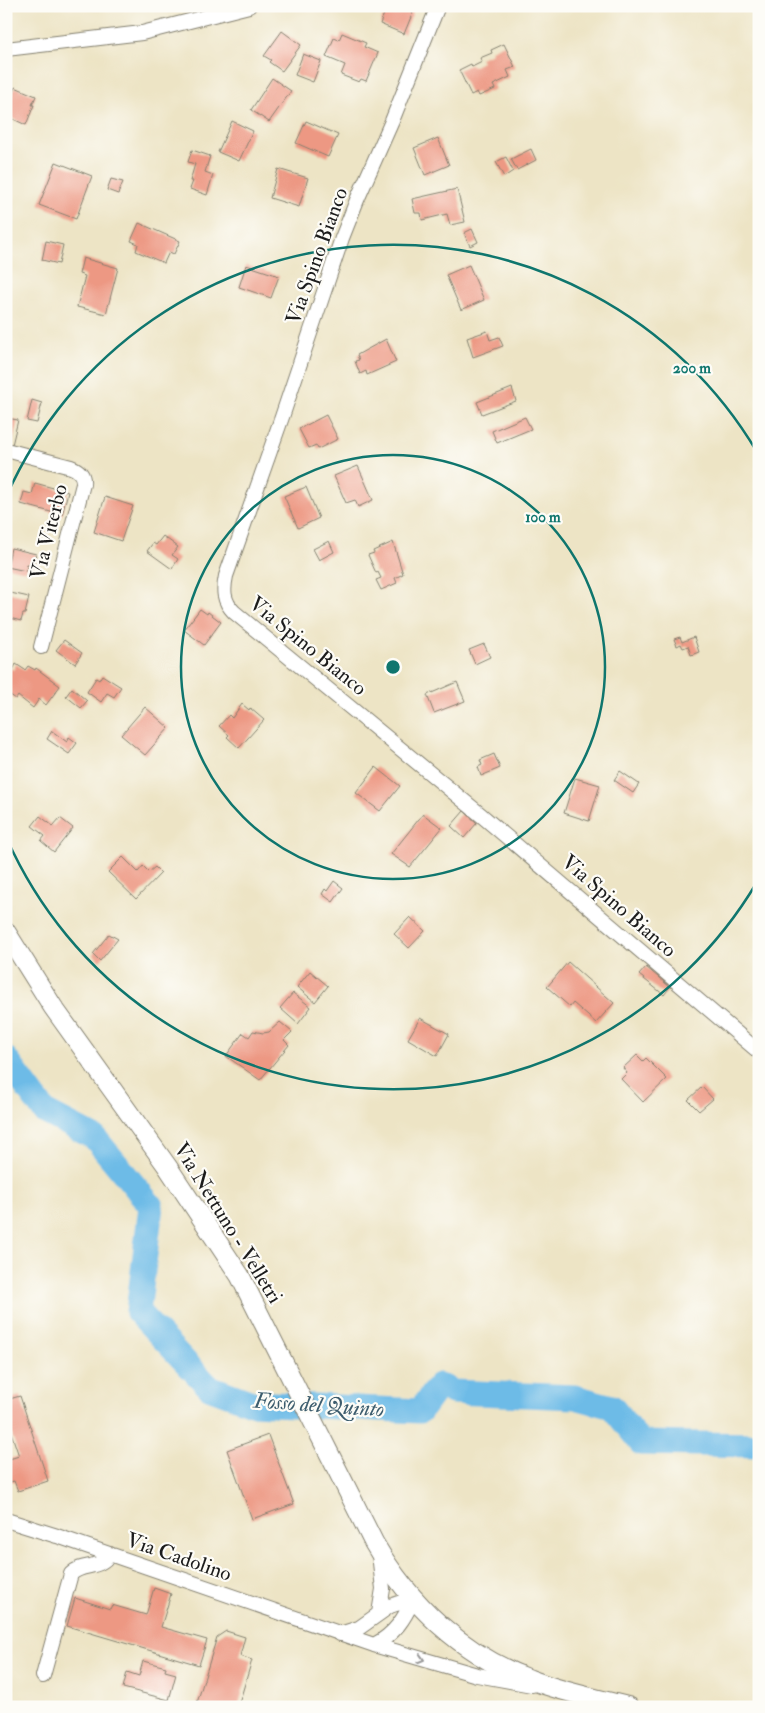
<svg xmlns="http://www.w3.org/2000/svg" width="765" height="1713" font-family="'IM FELL Double Pica',serif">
	<rect width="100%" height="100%" fill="#fdfcf7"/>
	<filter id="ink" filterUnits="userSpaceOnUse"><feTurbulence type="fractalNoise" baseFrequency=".02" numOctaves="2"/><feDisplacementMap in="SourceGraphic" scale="10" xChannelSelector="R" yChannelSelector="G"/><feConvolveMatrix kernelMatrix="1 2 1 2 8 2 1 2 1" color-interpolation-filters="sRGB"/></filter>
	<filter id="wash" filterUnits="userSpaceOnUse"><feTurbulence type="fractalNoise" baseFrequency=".0096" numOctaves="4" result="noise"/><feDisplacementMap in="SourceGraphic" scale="20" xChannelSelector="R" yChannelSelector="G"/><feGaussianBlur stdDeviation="1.12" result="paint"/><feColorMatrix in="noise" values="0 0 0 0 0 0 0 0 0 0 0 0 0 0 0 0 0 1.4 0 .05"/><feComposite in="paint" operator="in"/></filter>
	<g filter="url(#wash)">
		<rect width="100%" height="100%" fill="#ede4c5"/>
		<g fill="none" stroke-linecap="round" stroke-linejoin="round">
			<path stroke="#6dbbe7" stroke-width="25" d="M6,1059l39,53 50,26 56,68 -13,106 71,75 43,16 168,8 19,-26 14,7 122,5 37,10 29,36 118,2"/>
		</g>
		<g id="blocks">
			<path fill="#ed9883" d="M387,6h11l15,6 -9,22 -24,-10z
				M282,31l19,14 -19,26 -13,-9 2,-2 -7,-4z
				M342,33l24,10 -2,4 14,6 -12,28 -5,-2 -2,3 -18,-7 4,-10 -19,-8 8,-19 5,2z
				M504,44l11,23 -8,3 3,7 -17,8 2,4 -16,7 -2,-4 -6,3 -12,-25 12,-6 1,3 10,-5 -2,-4 12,-5 -1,-3z
				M303,54l18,7 -8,21 -18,-7z
				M272,78l19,13 -22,31 -18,-12z
				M15,87l21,9 -4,9h2l-8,20 -15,-7 1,-2 -6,-2v-6z
				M232,121l21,10 -14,30 -21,-9z
				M306,121l32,14 -10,22 -32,-14z
				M438,138l11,27 -24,10 -11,-27z
				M531,149l5,11 -19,10 -6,-11z
				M192,150l18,6 -5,16 8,3 -6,20 -17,-6 3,-8h-3l5,-17 -7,-2z
				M506,157l7,14 -9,6 -8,-15z
				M56,162l36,14 -16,43 -37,-14z
				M278,169l30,9 -9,29 -29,-9z
				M111,179l12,3 -5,12 -11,-4z
				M457,189l8,33 -15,3 -3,-11 -25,6 -1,-7h-6l-3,-14z
				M139,223l41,18 -6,13 -5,-2 -5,11 -28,-12 2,-7 -7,-3z
				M472,229l6,13 -8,4 -6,-13z
				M46,241l17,4 -4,19 -17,-4z
				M83,258l35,10 -12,46 -29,-7 8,-31 -6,-2z
				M246,265l33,11 -8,22 -32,-11z
				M469,265l15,35 -23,10 -15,-35z
				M487,331l3,9 9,-3 4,9 -30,11 -6,-19z
				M386,339l10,23 -29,13 -1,-4 -6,3 -5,-13 4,-1 -2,-5z
				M512,388l4,13 -34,13 -5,-12z
				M32,400l10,3 -5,20 -10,-2z
				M326,415l12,24 -20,10 -2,-4 -7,3 -10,-19z
				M525,417l6,12 -34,14 -5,-12z
				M6,418l12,2 -6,25 -6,-2z
				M358,466l15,34 -15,7 -3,-7 -9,3 -12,-27z
				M35,483l33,9 -6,23 -41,-11 3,-12 8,2z
				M306,487l13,31 -21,10 -14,-32z
				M105,497l28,9 -12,35 -27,-9z
				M163,536l15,11 -6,8 6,4 -6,10 -25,-18 6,-8 3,2z
				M329,541l5,11 -15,8 -6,-11z
				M393,542l10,32 -8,4 2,5 -16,7 -5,-10 5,-2 -3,-6 -2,1 -8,-18 6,-2 -1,-2z
				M11,548l25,6 -3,12 -6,-1 -1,6 -19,-4z
				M6,592l23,5 -4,17h-2l-2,7 -15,-4z
				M200,609l7,5 1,-2 13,10 -17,23 -20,-15z
				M680,637l2,5 12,-5 5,15 -8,3 -3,-9 -5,2 -2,-4 -4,2 -3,-7z
				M64,640l18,13 -7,11 -19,-14z
				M484,644l6,13 -15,7 -6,-14z
				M16,664l9,6 3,-4 7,4 1,-2 24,18 -14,19 -7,-6 -6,9 -15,-12 -2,3 -10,-7v-25l1,-2 6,5z
				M102,675l19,12 -7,10 -7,-4 -6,9 -14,-10 9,-14 3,2z
				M457,682l8,19 -31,12 -7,-18z
				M72,688l15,13 -6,7 -15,-12z
				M242,704l7,6 1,-2 14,12 -25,28 -12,-11 2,-2 -10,-9 10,-11 3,3z
				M145,707l24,21 -24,27 -24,-20z
				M52,731l15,11 2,-5 8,6 -8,11 -22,-15z
				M494,754l6,14 -19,8 -3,-9 4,-2 -2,-5z
				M376,767l24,19 -20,25 -24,-18z
				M620,771l19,13 -6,9 -19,-13z
				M575,778l25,7 -11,36 -25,-8z
				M464,811l13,12 -13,15 -13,-12z
				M423,814l19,14 -32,39 -19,-13z
				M40,816l13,10 7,-8 13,10 -19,24 -13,-11 4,-5 -13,-10z
				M123,857l15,15 5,-6 6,6 6,-5 6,6 -25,26 -28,-27z
				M334,881l9,7 -10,14 -11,-8 3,-5 2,2z
				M410,917l15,14 -16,17 -15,-14z
				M109,934l9,5 -18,22 -7,-7z
				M568,962l46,41 -18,20 -23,-20 -3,4 -23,-20z
				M646,967l24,20 -6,8 -25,-20z
				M310,971l18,15 -13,16 -18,-15z
				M293,993l18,14 -13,17 -18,-16z
				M420,1018l29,16 -12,22 -29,-17z
				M280,1022l12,10 -8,8 5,5 -29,35 -34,-24 17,-23 6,4 4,-6 10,2 6,-1z
				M637,1055l6,6 3,-3 21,21 -24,23 -22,-23 6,-6 -4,-5z
				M702,1087l11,12 -14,12 -11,-11z
				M20,1396l28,85 -30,10 -4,-10 -8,2v-23l13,-4 -13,-38v-18z
				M268,1435l26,69 -42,15 -25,-69z
				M154,1588l17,6 -10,33 46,13 -8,25 -132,-39 8,-28 35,11 2,-4 34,10z
				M226,1631l19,6 -5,19 12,4 -14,47h-27l-14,-4 20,-66z
				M143,1661l23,6 -1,4 11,3 -7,26 -46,-12 4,-16 12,4z"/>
		</g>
	</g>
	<g filter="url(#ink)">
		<use href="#blocks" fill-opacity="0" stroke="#848070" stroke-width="1"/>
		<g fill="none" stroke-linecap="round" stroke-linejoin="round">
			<defs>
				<path id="street" d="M438,6l-46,115 -35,79 -15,38 -60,179 -56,159c-3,14 -3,25 8,36l247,203 278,237
					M6,49l136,-16 107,-27
					M6,450l65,17c8,3 13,8 12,17l-42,163
					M6,1520l51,16 317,109 103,30 55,10
					M379,1613l4,-24 -4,-35
					M340,1634l19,-6 31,-22 24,-8
					M374,1645c21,-11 30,-26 40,-47
					M43,1676l28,-102c12,-12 27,-3 39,-20"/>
				<path id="secondary" d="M6,932l47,75 114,159 73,110 134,267c35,61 89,112 155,136 32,13 67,19 100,28"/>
			</defs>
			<use href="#street" stroke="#848070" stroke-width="16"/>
			<use href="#secondary" stroke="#848070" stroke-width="21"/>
			<use href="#street" stroke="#fff" stroke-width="14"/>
			<use href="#secondary" stroke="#fff" stroke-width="19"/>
		</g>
		<defs><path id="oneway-chevron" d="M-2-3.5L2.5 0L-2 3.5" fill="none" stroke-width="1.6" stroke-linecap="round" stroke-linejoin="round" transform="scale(1.25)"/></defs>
		<use stroke="#999" href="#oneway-chevron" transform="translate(421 1659) rotate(17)"/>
	</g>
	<g fill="none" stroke="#0f766e" stroke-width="2.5">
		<circle cx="393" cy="667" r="212"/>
		<path d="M757 882A423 423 0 0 1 7 839M7 495A423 423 0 0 1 757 452"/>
	</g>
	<g text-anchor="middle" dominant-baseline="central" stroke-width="4.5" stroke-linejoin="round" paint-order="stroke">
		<g font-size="21" fill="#1c1c1c" stroke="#fdfcf7">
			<text transform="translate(317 256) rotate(-70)">Via Spino Bianco</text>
			<text transform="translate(49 532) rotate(-76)">Via Viterbo</text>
			<text transform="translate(308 646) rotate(39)">Via Spino Bianco</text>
			<text transform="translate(619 906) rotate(41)">Via Spino Bianco</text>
			<text transform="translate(228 1223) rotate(58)">Via Nettuno - Velletri</text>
			<text transform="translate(179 1557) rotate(19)">Via Cadolino</text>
		</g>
		<g font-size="22" font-style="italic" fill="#3c5c6d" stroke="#fdfcf7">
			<text transform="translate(319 1405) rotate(4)">Fosso del Quinto</text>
		</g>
	</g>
	<circle cx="393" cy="667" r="8" fill="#0f766e" stroke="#fdfcf7" stroke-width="2.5"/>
	<g font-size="15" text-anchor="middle" font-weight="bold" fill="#0f766e" stroke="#fdfcf7" stroke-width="4.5" stroke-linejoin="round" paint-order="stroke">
		<text x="692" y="373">200 m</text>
		<text x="543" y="522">100 m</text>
	</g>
	<rect width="765" height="1713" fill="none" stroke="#fdfcf7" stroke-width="25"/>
</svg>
